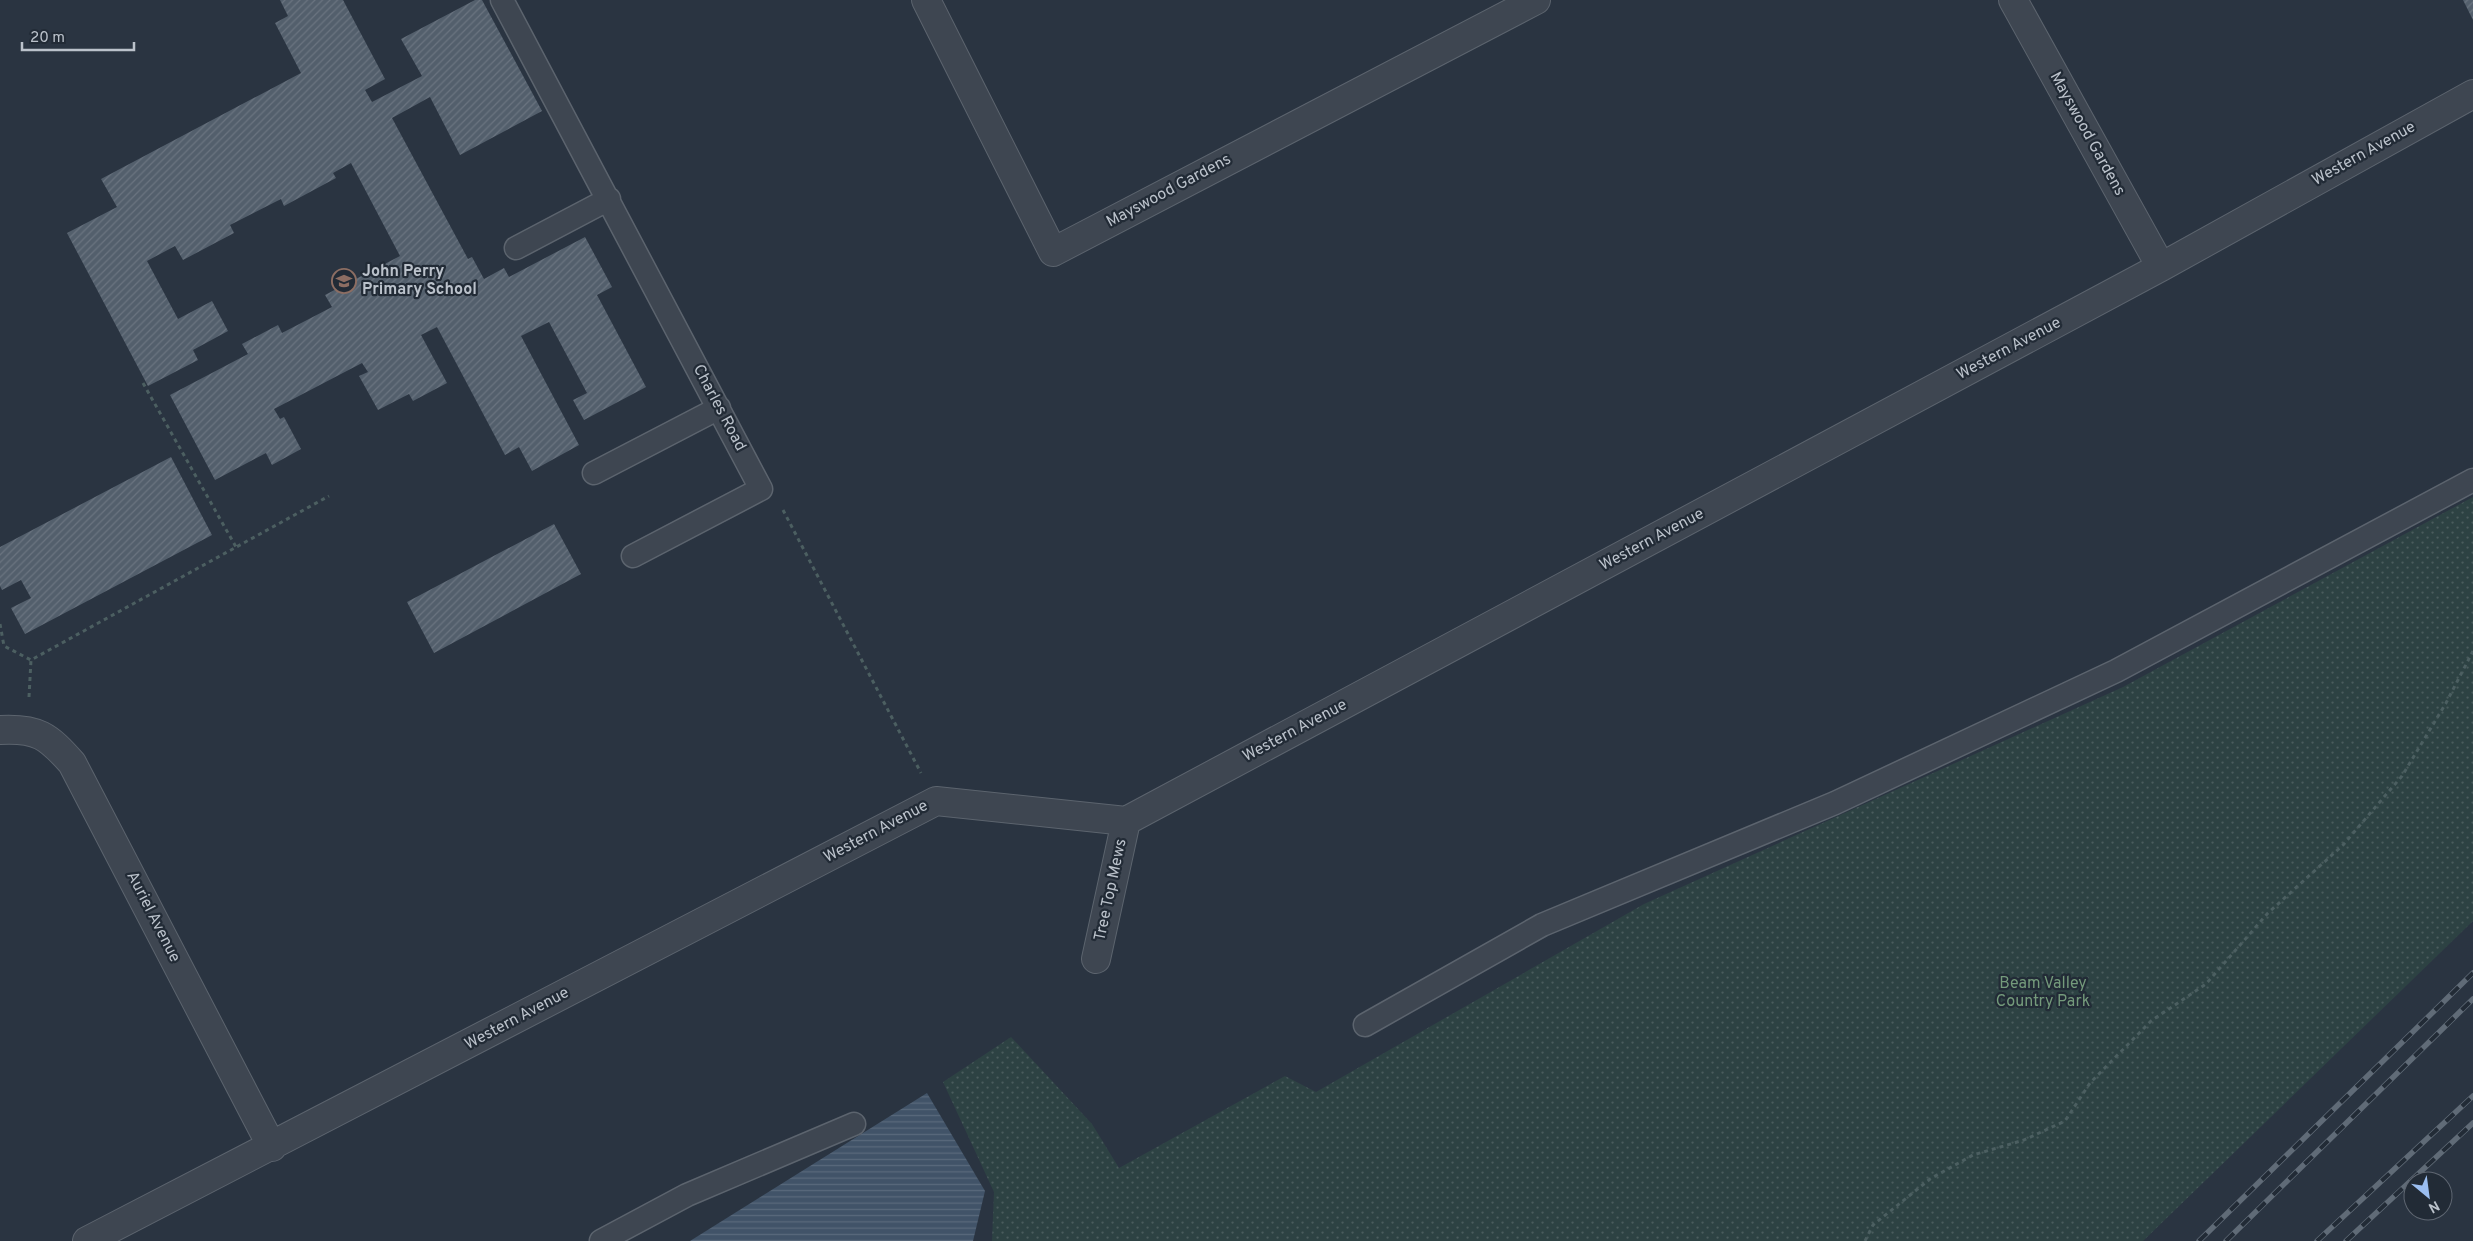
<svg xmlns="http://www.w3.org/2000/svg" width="2473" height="1241" font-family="Overpass,sans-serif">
	<defs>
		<pattern id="park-dots" width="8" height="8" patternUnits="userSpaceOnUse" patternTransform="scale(1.25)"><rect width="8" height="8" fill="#2d4243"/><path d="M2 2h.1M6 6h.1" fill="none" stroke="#4a5c5d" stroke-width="1.8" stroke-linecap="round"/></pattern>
		<pattern id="water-rules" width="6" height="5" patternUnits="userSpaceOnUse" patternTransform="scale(1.25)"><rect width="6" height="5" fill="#415368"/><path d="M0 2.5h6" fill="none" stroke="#5a6a7c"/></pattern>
		<pattern id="building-hatch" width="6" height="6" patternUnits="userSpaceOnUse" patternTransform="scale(1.25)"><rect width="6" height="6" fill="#535f6c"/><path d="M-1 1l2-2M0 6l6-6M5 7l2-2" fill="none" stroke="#6a7480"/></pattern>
	</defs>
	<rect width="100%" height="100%" fill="#2a3441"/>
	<path fill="url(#park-dots)" d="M2473,497v424l-330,320h-1151l2,-49 -51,-110 68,-45 81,87 27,44 166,-92 31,16 328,-188 479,-217z"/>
	<path fill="url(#water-rules)" d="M927,1093l58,98 -12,50h-283z"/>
	<path fill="url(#building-hatch)" d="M280,0h63l42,79 -20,11 7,12 50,-26 -21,-37 74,-39h7l60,111 -82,44 -30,-58 -38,21 76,141 4,-2 12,22 20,-11 5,9 76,-40 27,50 -15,8 49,92 -62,33 -11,-20 14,-7 -38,-71 -28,14 58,109 -47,26 -13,-24 -14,8 -68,-128 -16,8 26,48 -34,18 -4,-7 -31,16 -19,-34 9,-4 -6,-9 -88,46 6,10 4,-2 17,32 -29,16 -6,-12 -51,27 -45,-85 78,-41 -6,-10 36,-19 4,8 50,-26 -7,-12 75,-39 -49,-93 -18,10 3,5 -52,28 -3,-7 -51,26 4,8 -51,27 -8,-14 -28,15 31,58 34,-18 16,30 -35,19 5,10 -50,26 -81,-153 50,-26 -16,-28 200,-106 -26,-50 13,-7z
		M2463,0h10v20z
		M171,457l41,78 -187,99 -14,-26 20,-10 -10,-18 -19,10 -2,-4v-39z
		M554,524l27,50 -147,79 -27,-51z"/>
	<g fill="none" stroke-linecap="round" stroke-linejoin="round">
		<defs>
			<path id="lane" d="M502,0l259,489 -128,67
				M516,248l93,-49
				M594,473l125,-65
				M1365,1025l177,-100 293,-122 281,-132 357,-191
				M601,1241l86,-46 167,-71"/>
			<path id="street" d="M926,0l127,252 483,-252
				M2013,0l148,267
				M0,730c38,-2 48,6 72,33l200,384
				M1096,959l30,-138
				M87,1241l849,-440 190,20 1035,-554 312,-173"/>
		</defs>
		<use href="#lane" stroke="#5c646e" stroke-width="25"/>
		<use href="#street" stroke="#5c646e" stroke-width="30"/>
		<path stroke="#4c5f61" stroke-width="3" stroke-dasharray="4 4" stroke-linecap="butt" d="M143,383l93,164
			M783,510l138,263
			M0,624l4,22 27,14 298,-164
			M29,697l2,-37
			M1865,1241l8,-16 57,-46 43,-24 51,-15 41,-19 25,-38 61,-62 55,-37 62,-71 75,-68 59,-69 44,-73 27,-52"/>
		<use href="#lane" stroke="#3e4651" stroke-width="22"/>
		<use href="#street" stroke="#3e4651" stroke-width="28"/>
		<defs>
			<path id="rail" d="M2199,1241l274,-268
				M2226,1241l247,-242
				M2317,1241l156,-145
				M2346,1241l127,-118"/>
		</defs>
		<use href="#rail" stroke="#606b77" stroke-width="5.5"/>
		<use href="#rail" stroke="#222b36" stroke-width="4" stroke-dasharray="11" stroke-linecap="butt"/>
	</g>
	<defs>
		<symbol id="school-ring" viewBox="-11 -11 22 22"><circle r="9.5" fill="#222b36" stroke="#8d6e63" stroke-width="1.5"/><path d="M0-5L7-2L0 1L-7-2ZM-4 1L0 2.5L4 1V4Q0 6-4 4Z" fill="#8d6e63"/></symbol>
	</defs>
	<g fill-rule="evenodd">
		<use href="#school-ring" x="330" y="267" width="28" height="28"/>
	</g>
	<g text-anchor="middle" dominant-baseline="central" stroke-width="4.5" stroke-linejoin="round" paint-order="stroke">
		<g font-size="16" fill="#bbc2cb" stroke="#222b36">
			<text transform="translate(2087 134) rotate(61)">Mayswood Gardens</text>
			<text transform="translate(2364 154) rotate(-29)">Western Avenue</text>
			<text transform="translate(1169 191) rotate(-28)">Mayswood Gardens</text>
			<text transform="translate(2009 349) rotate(-28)">Western Avenue</text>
			<text transform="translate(719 408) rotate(62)">Charles Road</text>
			<text transform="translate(1652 540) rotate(-28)">Western Avenue</text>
			<text transform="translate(1295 731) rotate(-28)">Western Avenue</text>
			<text transform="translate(876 832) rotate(-28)">Western Avenue</text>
			<text transform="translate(1111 890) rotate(-78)">Tree Top Mews</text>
			<text transform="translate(153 917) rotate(63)">Auriel Avenue</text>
			<text transform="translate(517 1019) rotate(-28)">Western Avenue</text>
		</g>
		<g font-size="16" font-weight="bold" fill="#bbc2cb" stroke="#222b36" text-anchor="start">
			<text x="362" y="272">John Perry<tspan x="362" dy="18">Primary School</tspan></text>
		</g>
		<g font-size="16" fill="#749a7b" stroke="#222b36">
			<text x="2043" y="984">Beam Valley<tspan x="2043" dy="18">Country Park</tspan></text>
		</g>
	</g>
	<g transform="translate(2428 1196) rotate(151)"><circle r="24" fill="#222b36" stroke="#5f6772"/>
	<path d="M0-4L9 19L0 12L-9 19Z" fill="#9bbef0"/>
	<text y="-8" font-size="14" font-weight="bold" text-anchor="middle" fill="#bbc2cb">N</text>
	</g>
	<path d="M22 42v8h112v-8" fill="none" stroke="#bbc2cb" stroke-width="2.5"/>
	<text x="30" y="42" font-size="15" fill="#bbc2cb" stroke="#222b36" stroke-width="4" paint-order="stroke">20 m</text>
</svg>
